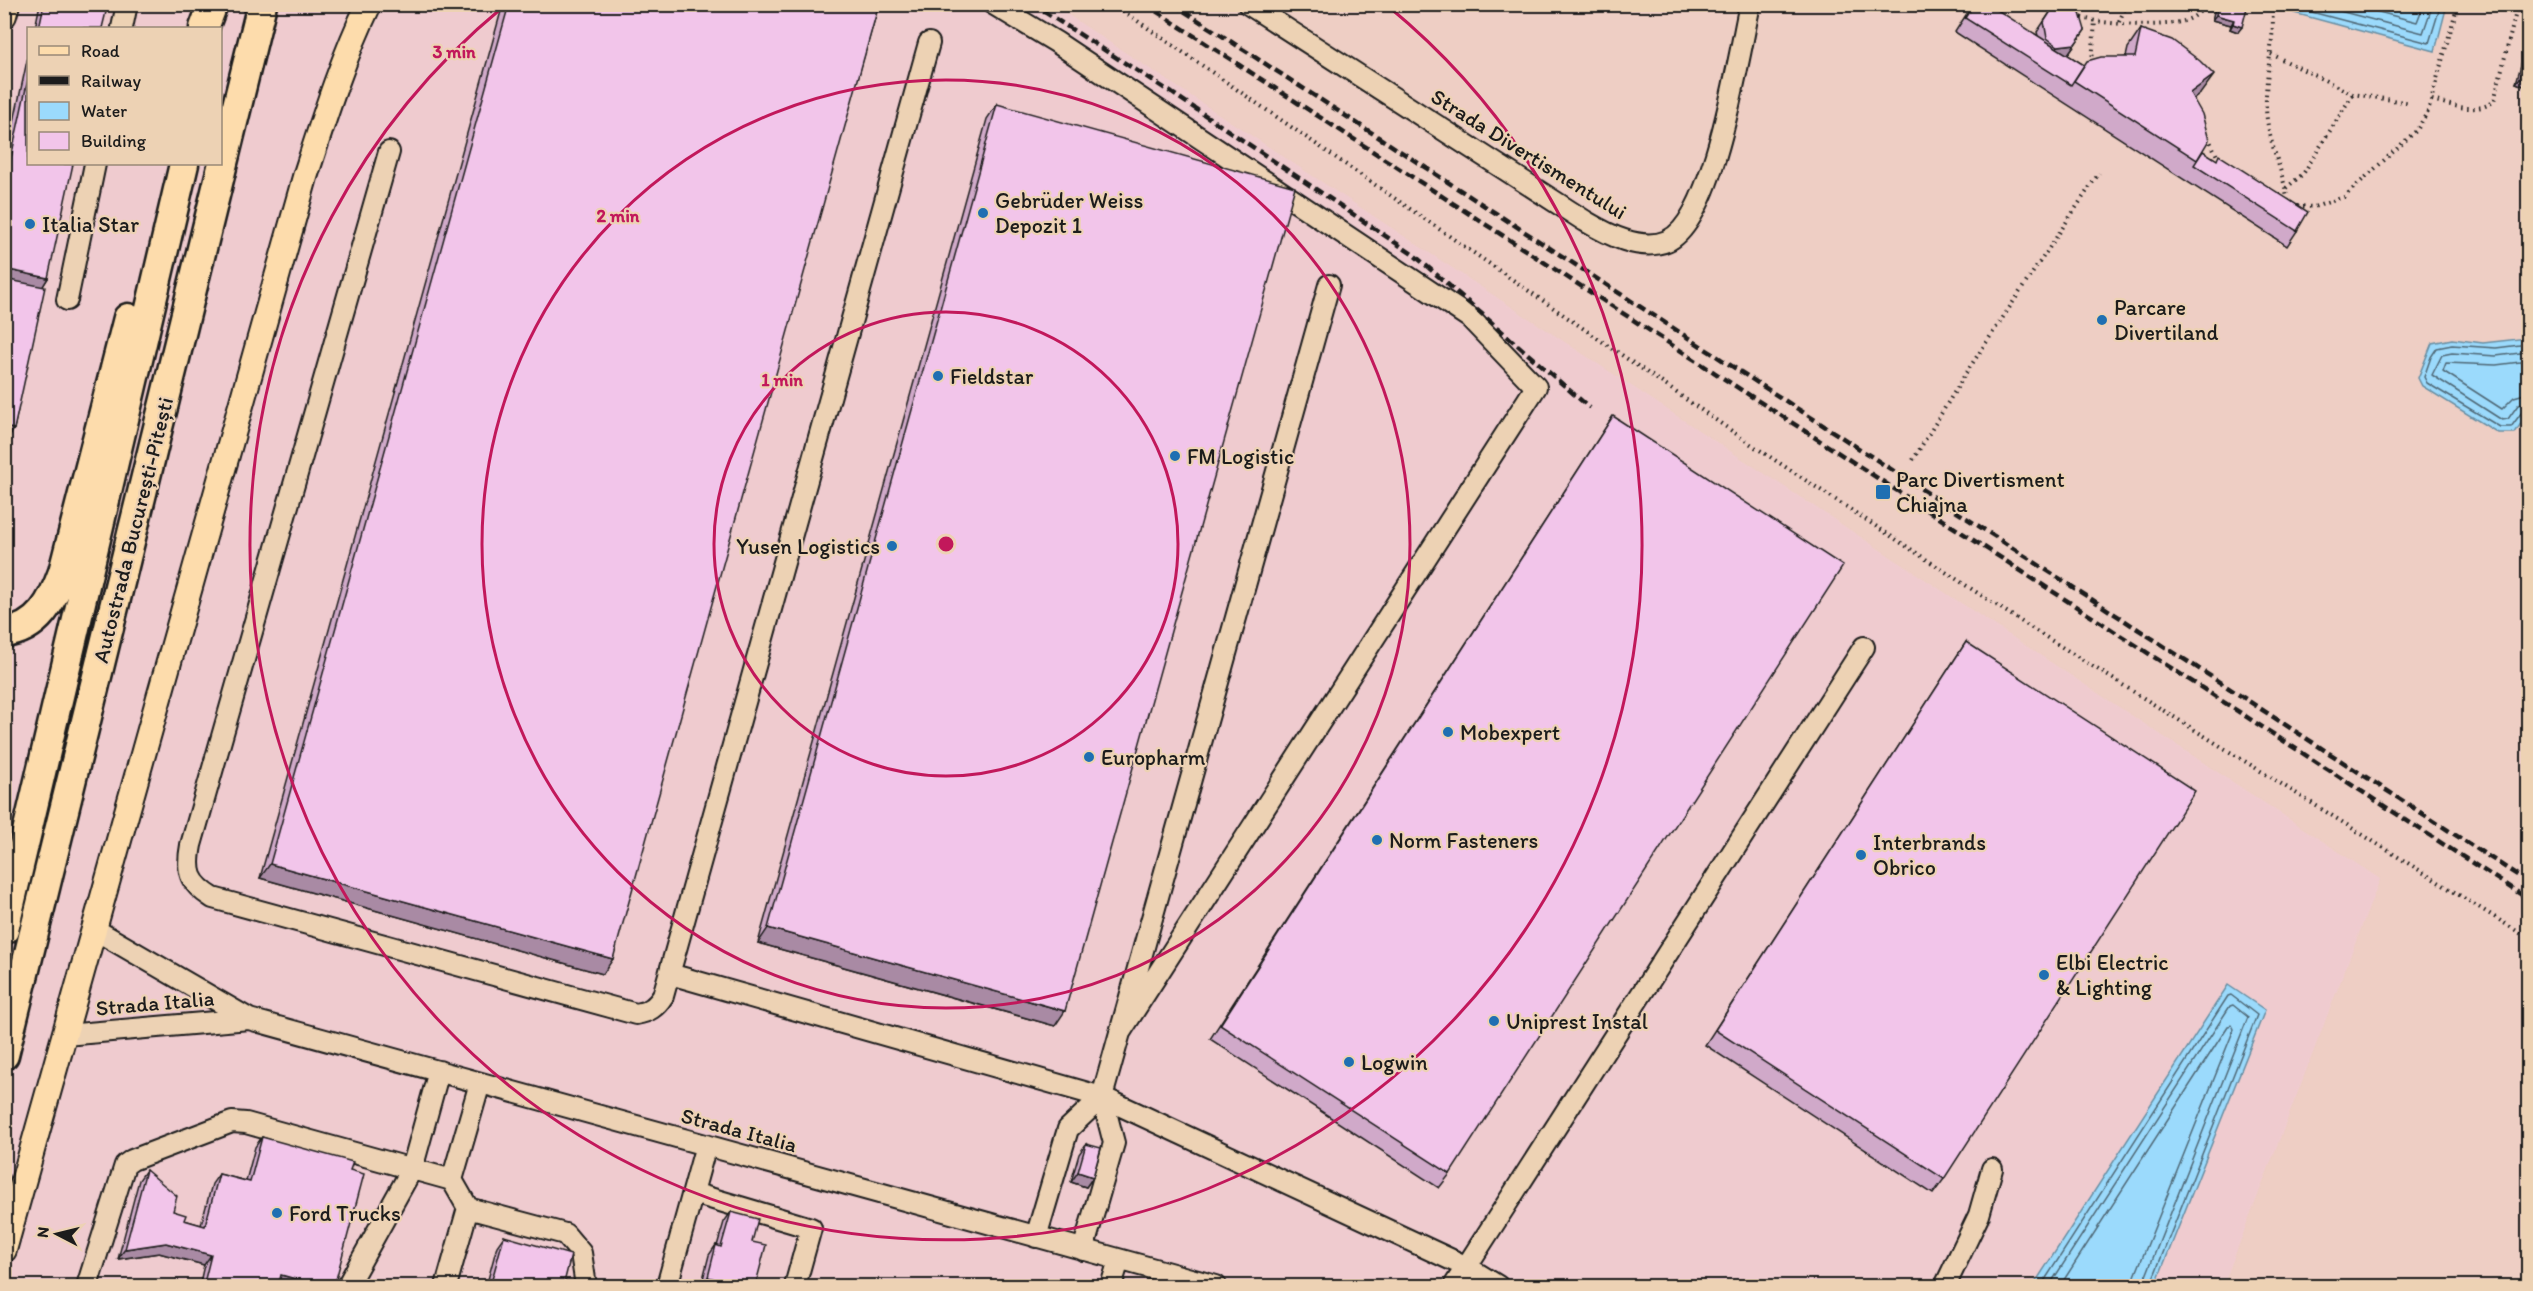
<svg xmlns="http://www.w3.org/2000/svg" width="2533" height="1291" font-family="Itim,sans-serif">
	<rect width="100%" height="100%" fill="#eecec4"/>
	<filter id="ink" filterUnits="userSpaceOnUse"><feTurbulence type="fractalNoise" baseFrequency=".0167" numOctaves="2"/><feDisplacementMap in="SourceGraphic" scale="12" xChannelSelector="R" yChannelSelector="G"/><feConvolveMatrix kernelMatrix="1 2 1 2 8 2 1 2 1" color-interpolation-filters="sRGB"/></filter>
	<g filter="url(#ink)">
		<path fill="#efcbcf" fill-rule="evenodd" d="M5,5h1048l1327,874 -157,407h-2218zM28,28h192v136h-192z"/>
		<path fill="#9bdafc" stroke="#688ea2" stroke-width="1.5" d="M2296,5v-1l151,1 -12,46 -141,-38z
			M2528,338v74l-13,21h-17l-76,-47 -4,-8 14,-35 20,-4 31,4z
			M2228,985l37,25 -110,276h-122z"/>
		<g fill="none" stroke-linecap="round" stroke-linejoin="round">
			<path stroke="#4f6876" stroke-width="1.5" d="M2301,4l3,6 125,33 12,-39
				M2313,4l110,29 10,-29
				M2348,4l69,18 7,-18
				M2528,344l-32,4 -44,-3 -15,3 -6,9 -7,20 3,6 73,44h11l11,-15 6,-2
				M2528,352l-32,4 -44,-3 -10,2 -10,20 70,45 6,-1 10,-14 10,-3
				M2528,361l-32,4 -50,-2 -3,8 59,38 12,-12 14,-4
				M2041,1286l187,-290 3,-1 26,20 -107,271
				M2049,1286l181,-280 3,-1 15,12 -106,269
				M2060,1286l168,-260 4,-1 2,4 -99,247 -2,10"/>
			<defs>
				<path id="minor" d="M993,4l63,38 414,276 66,69 -415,644
					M1248,4l337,217c22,13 55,31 82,20 47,-20 72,-187 83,-237
					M122,28l5,-24
					M389,152l-198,693c-5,27 -2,38 22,53l423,116c13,-2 20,-7 27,-18l266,-953
					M67,300l28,-136
					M94,929l155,90 967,267
					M670,974l432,123 365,170 31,19
					M65,1035l184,-16
					M693,1193l118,35 -16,58
					M468,1208l97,26 16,19 5,33
					M1036,1237l32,-108 34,-32 227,-812
					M1083,1250l31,-107 -12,-46
					M87,1286l38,-121 7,-5 100,-38 14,1 206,57
					M347,1286l65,-117 27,-98
					M446,1286l22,-78 -16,-28 28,-97
					M667,1286l39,-141
					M1111,1286l8,-26
					M1454,1286l410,-639
					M1945,1286l34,-71 13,-46"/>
				<path id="major" d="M4,15l3,-11
					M4,1250l301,-1073c19,-59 37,-117 64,-173"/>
				<path id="highway" d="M204,28l9,-24
					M4,633c35,-4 49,-33 59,-61l65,-254
					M4,930l180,-766
					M4,1055l258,-1051"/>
			</defs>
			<use href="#minor" stroke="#1c1c1c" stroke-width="24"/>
			<use href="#major" stroke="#1c1c1c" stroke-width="28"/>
			<use href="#highway" stroke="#1c1c1c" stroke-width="33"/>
			<path stroke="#1c1c1c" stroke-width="4" stroke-dasharray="1.5 4.5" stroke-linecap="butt" d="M1113,4l642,443 270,177 503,314
				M2272,4c4,35 -7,67 -6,101 0,35 18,65 22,99
				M2076,16c26,9 83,12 108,5 10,-3 16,-9 23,-17
				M2119,22l8,-18
				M2271,54l82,40 58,9
				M2092,62l3,-41
				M2432,100c19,5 45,15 62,1l24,-97
				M2208,137l11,23
				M2286,188l17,-14 50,-80
				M2297,206l17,1 30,-10 73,-67 11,-19 30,-107
				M1913,460l53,-87 133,-200"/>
			<use href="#minor" stroke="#edd2b4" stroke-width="20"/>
			<use href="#major" stroke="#fddcac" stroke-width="24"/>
			<use href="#highway" stroke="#fddcac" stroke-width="28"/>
			<path stroke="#1c1c1c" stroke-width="4.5" stroke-dasharray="9 4.5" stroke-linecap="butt" d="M1032,4l140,89 242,162 176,153
				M1145,4l1383,895
				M1173,4l1355,878"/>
		</g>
		<path fill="#d0a9c9" stroke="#1c1c1c" stroke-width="1.5" d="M40,4h51l11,24h-67z
			M503,4h376l-276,970 -343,-96z
			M1973,4l65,32 -1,-4 16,-24 32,22 -17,24h-2l18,11 42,-8 2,-9 13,-19 59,65 -6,5 8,54 95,78 -10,15 -332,-214z
			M2216,4h32l-10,28 -8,-3 1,-4 -19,-5z
			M2529,36v42l-5,8 -8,-3z
			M28,56v108l20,114 -6,9 -28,142 -7,10 -3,-1v-270z
			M997,104l58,922 -297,-83 229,-824z
			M1613,416l-163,758 -11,14 -229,-149z
			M1966,642l-22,537 -11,15 -228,-149z
			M262,1137l88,33 -16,117h-52l-4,-2v2h-79l5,-22 -45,-12 -41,6 21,-79 7,-10 27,41 11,9 17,5 11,-41 7,-10 27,7 9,-34z
			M1086,1144l7,33 -7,10 -15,-5 8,-28z
			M731,1212l21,30 3,45h-54l8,-32 7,-10 1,1 7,-24z
			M504,1236l59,51h-77l11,-41z"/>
		<path fill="#a98aa4" stroke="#1c1c1c" stroke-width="1.5" d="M2216,15l18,5 -3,5 -19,-5z
			M2233,24l9,3 -4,5 -8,-3z
			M2075,44l-7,10 -16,2 6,-10z
			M2214,75l-14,19 -23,18 13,-19z
			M2520,78l8,3 -4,5 -8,-3z
			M4,269l44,9 -6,10 -38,-8z
			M4,427l10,2 -7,10 -3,-1z
			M270,864l343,95 -10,15 -343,-96z
			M768,928l297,83 -10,15 -297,-83z
			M1078,1172l15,5 -7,10 -15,-5z
			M166,1243l45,12 -7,10 -45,-12 -41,6 7,-10z
			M281,1275l44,12h-43l-8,-3z
			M708,1277l36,10h-43z"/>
		<path fill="#f2c5ea" stroke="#1c1c1c" stroke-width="1.5" d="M44,4h47l16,4 -5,20h-63z
			M509,4h370l-266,955 -343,-95z
			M1974,4h14l96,61 -13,20 -106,-67z
			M2218,4h30l-6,23 -9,-3 1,-4 -18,-5z
			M2067,5l13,8 5,17 -10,14 -17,2 -11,-8 -3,-16 9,-14z
			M2141,29l31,11 28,21 14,14 -24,18 12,21 7,26 -12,20 -123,-79 13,-20 14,-4h34z
			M2529,44v34l-1,3 -8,-3z
			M28,79v85h45l-25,114 -44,-9v-79z
			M997,104l298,83 -230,824 -297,-83z
			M2203,151l14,9 2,-5 89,57 -11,19 -103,-66z
			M4,279l41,8 -31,142 -10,-2z
			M1613,416l230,150 -393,608 -230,-149z
			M1966,642l229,149 -251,388 -229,-149z
			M262,1137l91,25 -3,8 14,4 -30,113h-9l-44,-12 -3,12h-75l8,-32 -45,-12 -41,6 21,-79 31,26 -4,15 13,4 -2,5 21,6 14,-52 31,8z
			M1086,1144l15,4 -8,29 -15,-5z
			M731,1212l27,7 -6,23 14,3 -11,42h-11l-36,-10 8,-32 5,2z
			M504,1236l67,19 -8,32h-73z"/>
	</g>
	<g fill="none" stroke="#c2185b" stroke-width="3">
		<circle cx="946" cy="544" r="232"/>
		<circle cx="946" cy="544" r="464"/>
		<path d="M1389 7A696 696 0 1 1 503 7"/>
	</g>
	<g fill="#1f6fb2" stroke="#edd2b4" stroke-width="2">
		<circle cx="983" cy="213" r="6"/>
		<circle cx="30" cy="224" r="6"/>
		<circle cx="2102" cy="320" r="6"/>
		<circle cx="938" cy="376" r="6"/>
		<circle cx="1175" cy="456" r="6"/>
		<rect x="1875" y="484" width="16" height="16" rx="3"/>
		<circle cx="892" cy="546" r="6"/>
		<circle cx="1448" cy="732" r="6"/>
		<circle cx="1089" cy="757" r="6"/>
		<circle cx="1377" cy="840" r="6"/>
		<circle cx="1861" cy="855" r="6"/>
		<circle cx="2044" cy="975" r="6"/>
		<circle cx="1494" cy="1021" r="6"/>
		<circle cx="1349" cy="1062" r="6"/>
		<circle cx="277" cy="1213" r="6"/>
	</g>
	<g text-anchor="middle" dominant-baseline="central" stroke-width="4.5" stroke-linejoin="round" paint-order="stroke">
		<g font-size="22" fill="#1c1c1c" stroke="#edd2b4">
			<text transform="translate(1529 154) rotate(32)">Strada Divertismentului</text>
			<text transform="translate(133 530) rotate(-76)">Autostrada București-Pitești</text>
			<text transform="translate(155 1003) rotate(-5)">Strada Italia</text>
			<text transform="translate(739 1130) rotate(15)">Strada Italia</text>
		</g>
		<g font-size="22" fill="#1c1c1c" stroke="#edd2b4" text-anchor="start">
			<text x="995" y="200">Gebrüder Weiss<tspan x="995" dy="25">Depozit 1</tspan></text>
			<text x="42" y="224">Italia Star</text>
			<text x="2114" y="307">Parcare<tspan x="2114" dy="25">Divertiland</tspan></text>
			<text x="950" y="376">Fieldstar</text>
			<text x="1187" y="456">FM Logistic</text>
			<text x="1896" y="479">Parc Divertisment<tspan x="1896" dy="25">Chiajna</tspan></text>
			<text x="880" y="546" text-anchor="end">Yusen Logistics</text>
			<text x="1460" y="732">Mobexpert</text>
			<text x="1101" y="757">Europharm</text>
			<text x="1389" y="840">Norm Fasteners</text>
			<text x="1873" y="842">Interbrands<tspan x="1873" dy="25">Obrico</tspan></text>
			<text x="2056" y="962">Elbi Electric<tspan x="2056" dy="25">&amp; Lighting</tspan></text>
			<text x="1506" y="1021">Uniprest Instal</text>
			<text x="1361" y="1062">Logwin</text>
			<text x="289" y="1213">Ford Trucks</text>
		</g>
	</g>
	<circle cx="946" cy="544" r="9" fill="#c2185b" stroke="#edd2b4" stroke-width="3"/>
	<g font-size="18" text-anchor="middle" font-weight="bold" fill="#c2185b" stroke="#edd2b4" stroke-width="4.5" stroke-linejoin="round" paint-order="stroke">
		<text x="454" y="58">3 min</text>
		<text x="618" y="222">2 min</text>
		<text x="782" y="386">1 min</text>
	</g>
	<rect width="2533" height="1291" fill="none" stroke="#edd2b4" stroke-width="24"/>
	<rect x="12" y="12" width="2509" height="1267" fill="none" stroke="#1c1c1c" stroke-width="2" filter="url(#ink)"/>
	<rect x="27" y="27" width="195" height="138" fill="#edd2b4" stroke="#998977" stroke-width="1.5"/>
	<rect x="39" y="46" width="30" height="9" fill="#fddcac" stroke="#998977" stroke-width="1.5"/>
	<text x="81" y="57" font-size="18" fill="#1c1c1c">Road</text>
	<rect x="39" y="76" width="30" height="9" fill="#1c1c1c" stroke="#998977" stroke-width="1.5"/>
	<text x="81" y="87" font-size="18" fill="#1c1c1c">Railway</text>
	<rect x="39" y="102" width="30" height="18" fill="#9bdafc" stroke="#998977" stroke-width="1.5"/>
	<text x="81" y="117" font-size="18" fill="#1c1c1c">Water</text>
	<rect x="39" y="132" width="30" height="18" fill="#f2c5ea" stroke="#998977" stroke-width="1.5"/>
	<text x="81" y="147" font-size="18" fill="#1c1c1c">Building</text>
	<g transform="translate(57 1234) rotate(277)" stroke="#edd2b4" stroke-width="4.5" paint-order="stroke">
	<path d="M0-4.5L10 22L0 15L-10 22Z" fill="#1c1c1c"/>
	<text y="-9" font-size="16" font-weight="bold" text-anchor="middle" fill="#1c1c1c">N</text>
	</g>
</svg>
